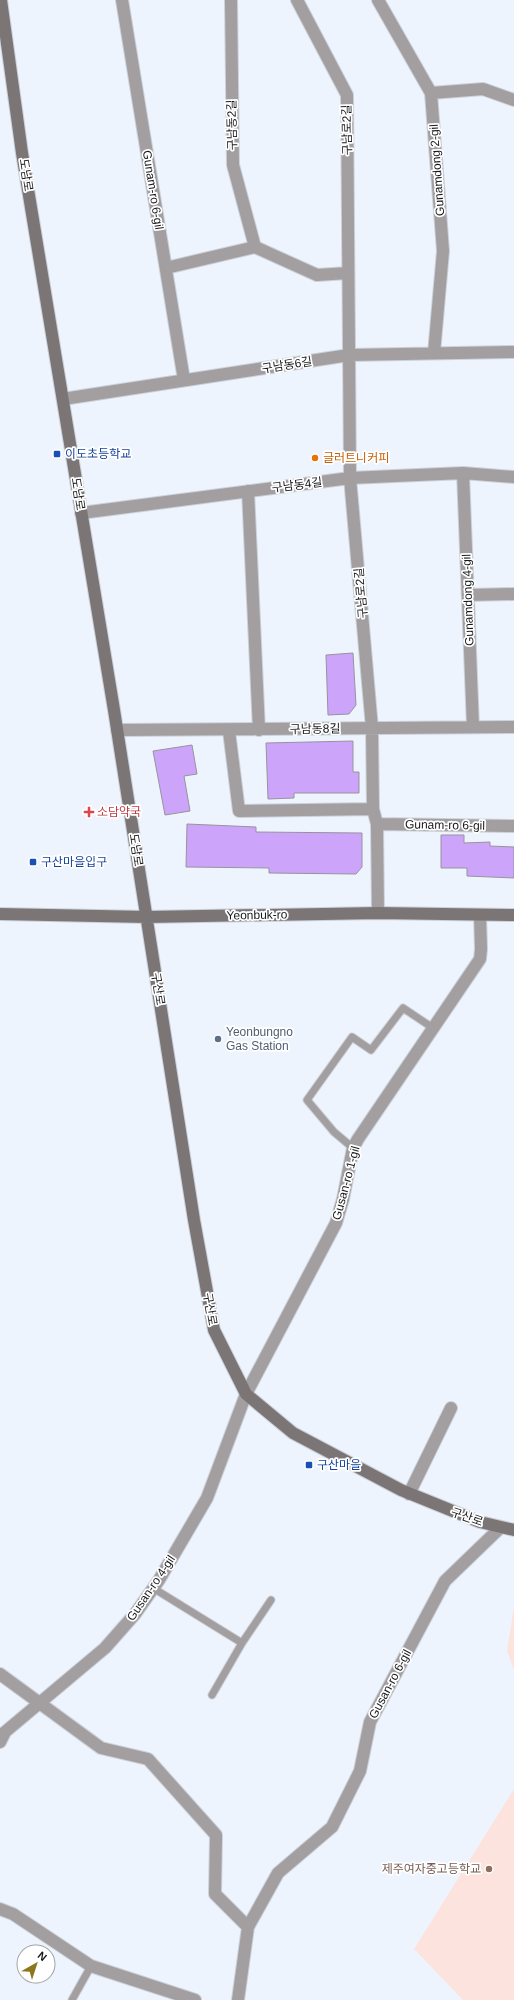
<svg xmlns="http://www.w3.org/2000/svg" width="514" height="2000" font-family="Arial,'Noto Sans KR',sans-serif">
	<rect width="100%" height="100%" fill="#eef4fd"/>
	<path fill="#fde3dd" d="M514,1607v63l-7,-19z
		M514,1789v211h-51l-49,-51z"/>
	<path fill="#cca5fa" stroke="#97939c" d="M353,653l3,52 -7,9 -21,1 -2,-60z
		M353,741v31h6v21h-65v5l-26,1 -2,-56z
		M192,745l5,29 -13,2 6,35 -25,4 -12,-64z
		M187,824l69,3v5l106,1v34l-6,7 -87,-1v-5l-83,-1z
		M441,835h23v8l26,-1v4l24,1v31l-47,-2v-8h-26z"/>
	<g fill="none" stroke-linecap="round" stroke-linejoin="round">
		<defs>
			<path id="lane" d="M353,1148l-19,-16 -27,-32 45,-63 19,13 32,-42 30,20
				M153,1588l89,55
				M212,1695l30,-52 29,-43
				M72,2000l19,-34"/>
			<path id="street" d="M122,0l62,380
				M231,0l2,165 22,82
				M297,0l50,95 3,383 22,250 1,81 4,15 1,89
				M378,0l53,93 12,158 -9,102
				M431,93l52,-4 31,11
				M166,268l89,-21 62,28 31,-2
				M63,399l286,-44 165,-3
				M463,473l10,254
				M248,491l11,239
				M81,513l269,-35 113,-5 51,4
				M468,595l46,-1
				M117,730l397,-3
				M229,731l10,80 134,-2
				M377,824l137,2
				M409,1494l42,-86
				M0,1674l101,74 47,11 68,76 -1,59 33,33
				M0,1742l5,-10 100,-84 30,-34 24,-34 48,-82 39,-104 90,-171 7,-24 10,-51 5,-9 122,-180 1,-10 -1,-34
				M0,1909l13,5 78,52 104,34
				M238,2000l10,-73 30,-54 54,-46 28,-56 10,-49 75,-141 55,-53"/>
			<path id="secondary" d="M1,0l21,153 92,557 80,510 20,110 32,64 47,39 108,57 79,32 34,8
				M0,914l147,3 231,-4 136,2"/>
		</defs>
		<use href="#lane" stroke="#cbd1d9" stroke-width="9"/>
		<use href="#street" stroke="#cbd1d9" stroke-width="14"/>
		<use href="#secondary" stroke="#cbd1d9" stroke-width="14"/>
		<use href="#lane" stroke="#a39e9f" stroke-width="7"/>
		<use href="#street" stroke="#a39e9f" stroke-width="12"/>
		<use href="#secondary" stroke="#7c7576" stroke-width="12"/>
	</g>
	<g fill="#1a4fb4" stroke="#fff" stroke-width="1.5">
		<rect x="53" y="450" width="8" height="8" rx="2"/>
		<rect x="29" y="858" width="8" height="8" rx="2"/>
		<rect x="305" y="1461" width="8" height="8" rx="2"/>
	</g>
	<circle fill="#e8710a" stroke="#fff" stroke-width="1.5" cx="315" cy="458" r="4"/>
	<path fill="#e0444e" stroke="#fff" stroke-width="1.5" d="M87 806h4v4h4v4h-4v4h-4v-4h-4v-4h4z"/>
	<circle fill="#5c6f8a" stroke="#fff" stroke-width="1.5" cx="218" cy="1039" r="4"/>
	<circle fill="#8d6e63" stroke="#fff" stroke-width="1.5" cx="489" cy="1869" r="4"/>
	<g text-anchor="middle" dominant-baseline="central" stroke-width="3.5" stroke-linejoin="round" paint-order="stroke">
		<g font-size="12" fill="#16181b" stroke="#fff">
			<text transform="translate(232 125) rotate(-91)">구남동2길</text>
			<text transform="translate(347 130) rotate(-91)">구남로2길</text>
			<text transform="translate(437 170) rotate(-94)">Gunamdong 2-gil</text>
			<text transform="translate(26 175) rotate(81)">도남로</text>
			<text transform="translate(153 190) rotate(81)">Gunam-ro 6-gil</text>
			<text transform="translate(287 365) rotate(-9)">구남동6길</text>
			<text transform="translate(297 485) rotate(-7)">구남동4길</text>
			<text transform="translate(78 494) rotate(81)">도남로</text>
			<text transform="translate(361 593) rotate(-95)">구남로2길</text>
			<text transform="translate(468 600) rotate(-92)">Gunamdong 4-gil</text>
			<text transform="translate(315 729) rotate(-1)">구남동8길</text>
			<text transform="translate(445 825) rotate(1)">Gunam-ro 6-gil</text>
			<text transform="translate(136 850) rotate(81)">도남로</text>
			<text transform="translate(257 915) rotate(-1)">Yeonbuk-ro</text>
			<text transform="translate(158 989) rotate(81)">구산로</text>
			<text transform="translate(346 1183) rotate(-75)">Gusan-ro 1-gil</text>
			<text transform="translate(210 1309) rotate(80)">구산로</text>
			<text transform="translate(467 1517) rotate(19)">구산로</text>
			<text transform="translate(151 1588) rotate(-56)">Gusan-ro 4-gil</text>
			<text transform="translate(390 1684) rotate(-62)">Gusan-ro 6-gil</text>
		</g>
		<g font-size="12" fill="#164399" stroke="#fff" text-anchor="start">
			<text x="65" y="454">이도초등학교</text>
			<text x="41" y="862">구산마을입구</text>
			<text x="317" y="1465">구산마을</text>
		</g>
		<g font-size="12" fill="#c56008" stroke="#fff" text-anchor="start">
			<text x="323" y="458">글러트니커피</text>
		</g>
		<g font-size="12" fill="#be3a42" stroke="#fff" text-anchor="start">
			<text x="97" y="812">소담약국</text>
		</g>
		<g font-size="12" fill="#4e5e75" stroke="#fff" text-anchor="start">
			<text x="226" y="1032">Yeonbungno<tspan x="226" dy="14">Gas Station</tspan></text>
		</g>
		<g font-size="12" fill="#785e54" stroke="#fff" text-anchor="end">
			<text x="481" y="1869">제주여자중고등학교</text>
		</g>
	</g>
	<g transform="translate(36 1964) rotate(39)"><circle r="19" fill="#ffffff" stroke="#a2a3a4"/>
	<path d="M0-3L7 15L0 10L-7 15Z" fill="#8b781d"/>
	<text y="-6" font-size="11" font-weight="bold" text-anchor="middle" fill="#16181b">N</text>
	</g>
</svg>
